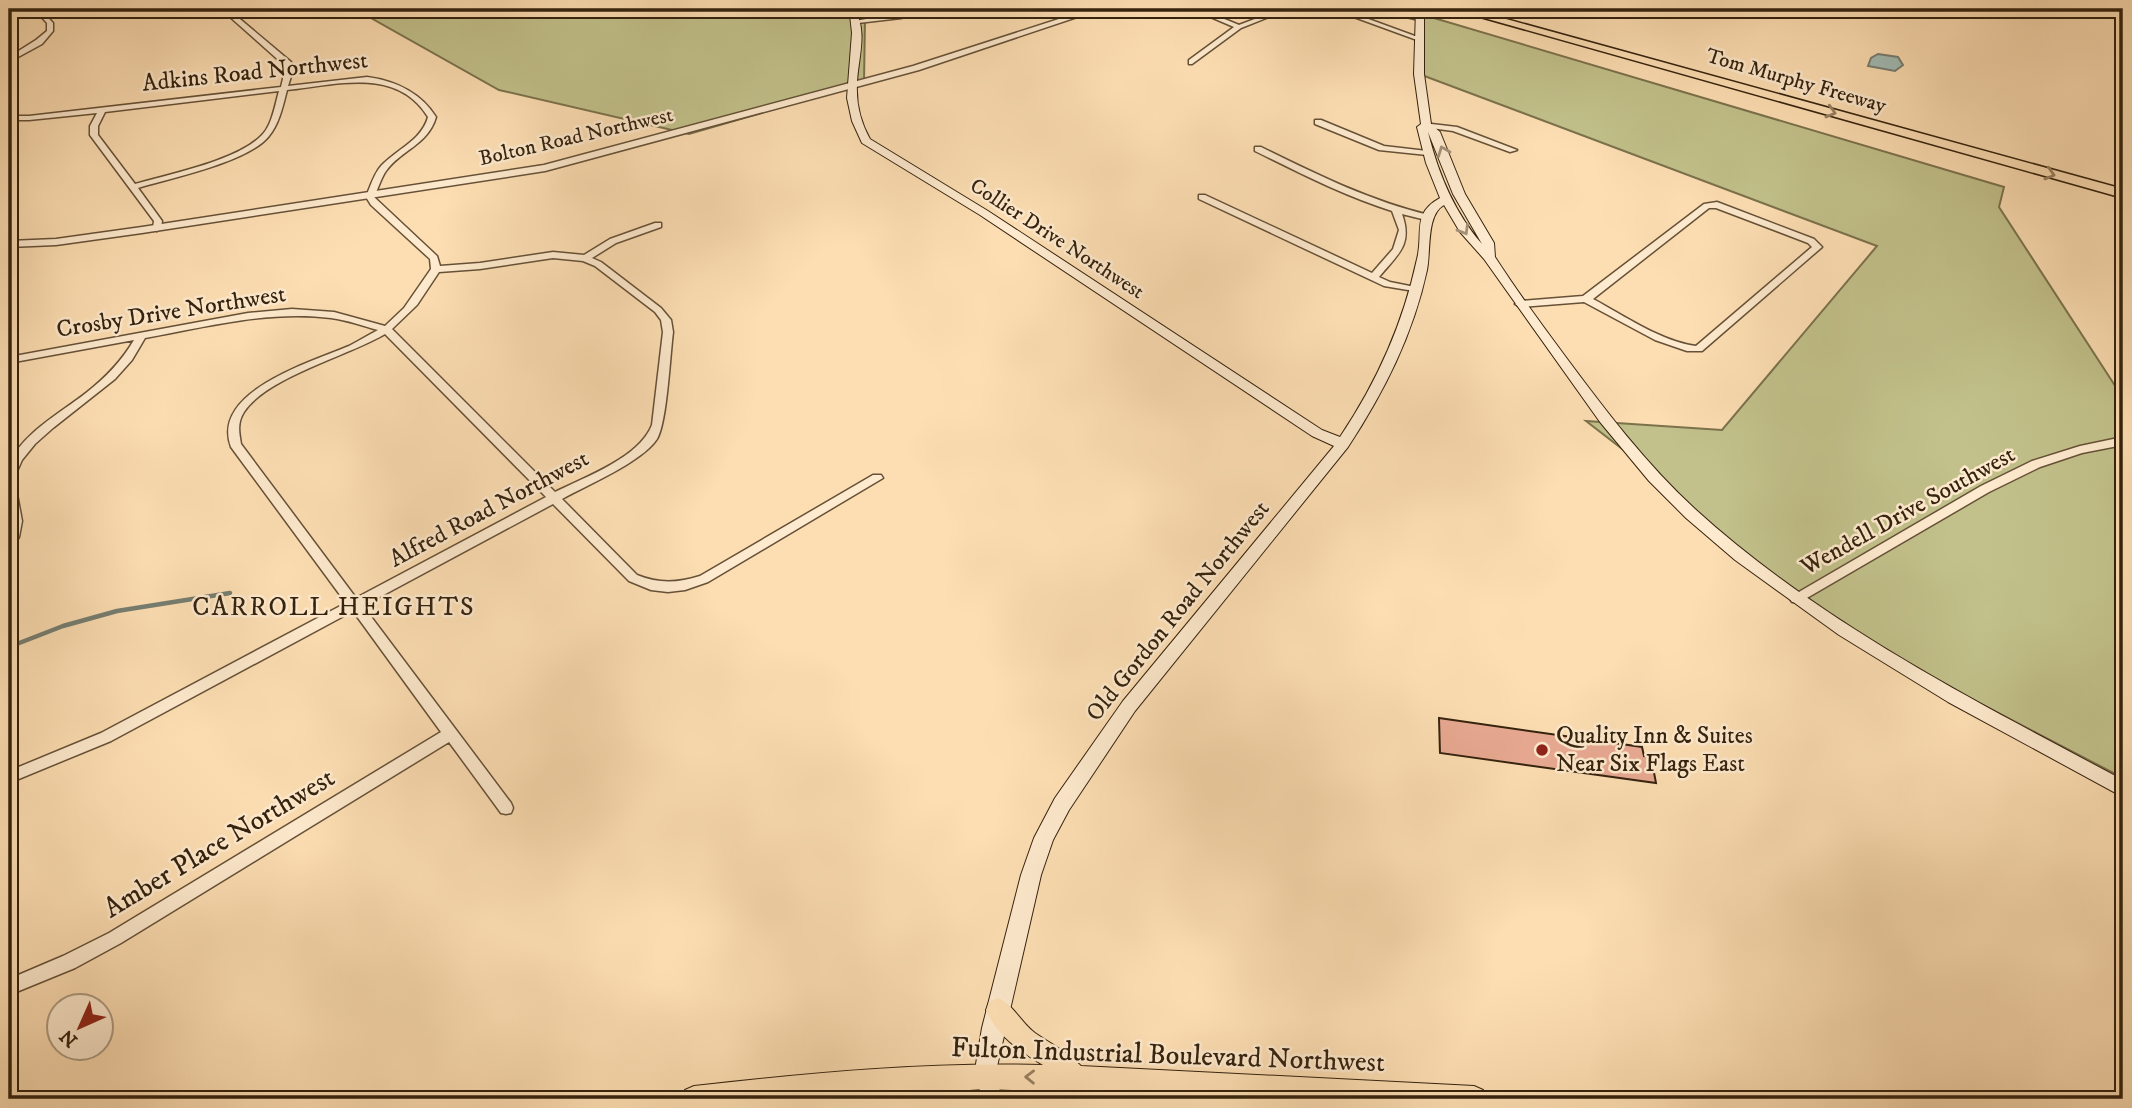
<svg xmlns="http://www.w3.org/2000/svg" width="2132" height="1108" font-family="'IM FELL DW Pica',serif">
	<rect width="100%" height="100%" fill="#fddeb3"/>
	<filter id="stains"><feTurbulence type="fractalNoise" baseFrequency=".00286" numOctaves="4"/><feColorMatrix values="0 0 0 0 .2 0 0 0 0 .09 0 0 0 0 .02 0 0 0 .5 -.17"/></filter>
	<radialGradient id="worn" r=".72"><stop offset=".6" stop-color="#630" stop-opacity="0"/><stop offset="1" stop-color="#630" stop-opacity=".3"/></radialGradient>
	<path fill="#c2c18b" stroke="#7b724c" stroke-width="2" d="M355,9h494l16,9 -1,65 -175,51 -190,-44z
		M1417,13l587,174 -5,20 124,191v380l-213,-111 -159,-101 -112,-104 -53,-41 136,9 155,-184 -458,-172z"/>
	<path fill="#a1bbb5" stroke="#757e72" stroke-width="2" d="M1878,54l20,3 5,8 -8,6 -27,-5 3,-8z"/>
	<g fill="none" stroke-linecap="round" stroke-linejoin="round">
		<path stroke="#757e72" stroke-width="4.5" d="M9,647l54,-21 54,-15 113,-18"/>
	</g>
	<path fill="#e9aa93" stroke="#34220e" stroke-width="2" d="M1439,718l203,29 2,9 7,1 5,26 -216,-30z"/>
	<g fill="none" stroke-linecap="round" stroke-linejoin="round">
		<defs>
			<path id="minor" d="M34,9h6l13,14v8l-11,13 -33,18v-5l27,-17 11,-9v-8z
				M221,9h7l63,53 2,8 -5,16 79,-9c29,4 53,15 69,40 -8,28 -35,33 -50,54 -5,7 -8,18 -12,26l63,59 3,10 40,-3 73,-11 31,3 26,-16 45,-16h6v4l-45,16 -24,15 9,4 60,46 10,12 2,12c-3,23 -6,90 -16,107 -15,23 -70,46 -95,60l75,76c22,9 41,8 63,1l173,-101h8l2,3 -175,104 -23,8 -17,2 -17,-2 -22,-9 -76,-77 -190,102 148,197 2,5 -2,5 -5,1 -5,-1 -52,-71 -328,201 -46,25 -66,27v-16l54,-23 46,-23 332,-201 -88,-121 -242,130 -102,42v-12l92,-38 245,-130 -115,-156c-21,-56 81,-85 118,-101 10,-5 19,-11 29,-16 -15,-4 -31,-10 -47,-12 -62,-8 -125,9 -186,20l-13,22 -17,19 -62,49 -18,16 -13,16 -8,18 8,43 -3,16 -6,10 -4,1v-84c14,-31 50,-50 77,-71 19,-15 35,-31 48,-53l-125,23v-6l239,-44 44,-4 42,3 51,14 19,-18 27,-39 -1,-10 -59,-54 -5,-8c4,-10 8,-23 15,-31 16,-17 41,-26 47,-49 -31,-51 -93,-32 -141,-27 -4,16 -8,34 -18,46 -20,26 -98,42 -131,52l24,33 -1,7 -4,3 -4,-3 1,-7 -64,-86v-9l7,-13 -68,7h-20v-4h20l252,-29 4,-17 -1,-5zM279,91c-4,14 -7,35 -18,45 -25,25 -92,38 -126,48l-37,-49v-9l7,-14zM553,258l30,3 12,5 60,46 6,8 2,12 -11,93c-13,33 -67,52 -97,67l-163,-163 25,-24 22,-33 41,-3zM385,334l161,163 -190,101 -115,-154c-2,-12 -4,-21 3,-32 23,-35 104,-56 141,-78z
				M923,9h11l-33,9 -43,5 -3,-2z
				M1192,9h8l39,16 42,-16h8l-48,19 -49,36h-3v-4l45,-33z
				M1332,9h9l82,30 -6,1z
				M2119,9h4v2l-3,-1z
				M1315,120h6l63,26 43,5 4,2 -4,2 -48,-5 -64,-26z
				M1423,123l34,4 60,23 -7,2 -57,-21 -30,-4z
				M1255,147h6c55,27 109,54 168,68v4l-3,1 -24,-6c11,31 -4,40 -23,63l11,5 30,6v4l-36,-6 -185,-87v-4h6l167,78 21,-24 6,-19 -7,-19c-48,-15 -92,-38 -137,-60z
				M1717,202l97,37 8,8 -120,104h-15l-32,-11 -71,-38 -64,5 -5,-3 5,-3 63,-5 121,-92zM1709,208h7l92,35 4,4 -116,99c-34,-4 -73,-31 -103,-47z
				M2123,437v8l-41,8 -42,14 -51,25 -189,110h-8l-2,-3 2,-3 189,-110 51,-25 48,-15z"/>
			<path id="tertiary" d="M1090,9h11l-182,61 -374,101 -403,62 -86,12 -47,2v-6l47,-2 86,-12 402,-62 369,-99z
				M1372,9h14l37,9 -4,2z
				M985,1066l7,3 11,30h-20l-8,-23 3,-7z"/>
			<path id="secondary" d="M846,9h8c15,22 3,52 3,76 -1,19 4,38 13,54l118,72 334,219 18,7c37,-55 63,-113 77,-178 7,-27 -6,-45 23,-61l-14,-35 -9,-36 4,-3 -7,-50 2,-65h8v65l7,50 9,8 25,62 29,49 1,14c22,34 46,67 70,99 40,54 81,108 130,153 125,114 280,192 428,271v17l-175,-95 -109,-67 -104,-75 -49,-42 -37,-37 -49,-59 -116,-163 -24,-27 -16,-27c-18,10 -13,45 -17,65 -14,65 -43,122 -79,177l-213,264 -66,99 -16,30 -12,35 -48,209 -8,3 -8,-3 -3,-8 8,-48 39,-153 13,-37 21,-40 68,-97 211,-255 -22,-10 -332,-221 -118,-72 -10,-22 -5,-23 5,-65 -2,-18zM1428,132l25,62 29,50c-28,-32 -44,-71 -54,-112z"/>
			<path id="primary" d="M998,998c16,7 23,25 37,35 16,11 32,19 46,33l393,20 9,4 4,9h-229l-273,-10 -159,10h-145l4,-9 9,-4c115,-13 233,-24 349,-21 -23,-14 -46,-29 -57,-55l3,-8z"/>
			<path id="motorway" d="M1452,9h18l653,180v9z"/>
		</defs>
		<use href="#minor" stroke="#665137" stroke-width="3"/>
		<use href="#tertiary" stroke="#665137" stroke-width="3"/>
		<use href="#secondary" stroke="#34220e" stroke-width="2"/>
		<use href="#primary" stroke="#34220e" stroke-width="2"/>
		<use href="#motorway" stroke="#34220e" stroke-width="3"/>
		<use href="#minor" fill="#feeace" fill-rule="evenodd"/>
		<use href="#tertiary" fill="#feeace" fill-rule="evenodd"/>
		<use href="#secondary" fill="#feeace" fill-rule="evenodd"/>
		<use href="#primary" fill="#fddeb3" fill-rule="evenodd"/>
		<use href="#motorway" fill="#fddeb3" fill-rule="evenodd"/>
	</g>
	<defs><path id="oneway-chevron" d="M-2-3.5L2.5 0L-2 3.5" fill="none" stroke-width="1.6" stroke-linecap="round" stroke-linejoin="round" transform="scale(1.75)"/></defs>
	<g stroke="#988060">
		<use href="#oneway-chevron" transform="translate(1831 112) rotate(16)"/>
		<use href="#oneway-chevron" transform="translate(2050 174) rotate(16)"/>
		<use href="#oneway-chevron" transform="translate(1030 1077) rotate(-179)"/>
	</g>
	<g stroke="#a39078">
		<use href="#oneway-chevron" transform="translate(1443 151) rotate(-111)"/>
		<use href="#oneway-chevron" transform="translate(1464 230) rotate(59)"/>
	</g>
	<circle fill="#8f2418" stroke="#feeace" stroke-width="2.5" cx="1542" cy="750" r="7"/>
	<g text-anchor="middle" dominant-baseline="central" stroke-width="5" stroke-linejoin="round" paint-order="stroke">
		<g font-size="21" fill="#34220e" stroke="#feeace">
			<text transform="translate(1796 81) rotate(16)">Tom Murphy Freeway</text>
			<text transform="translate(576 137) rotate(-13)">Bolton Road Northwest</text>
			<text transform="translate(1057 239) rotate(33)">Collier Drive Northwest</text>
		</g>
		<g font-size="24" fill="#34220e" stroke="#feeace">
			<text transform="translate(255 72) rotate(-6)">Adkins Road Northwest</text>
			<text transform="translate(171 312) rotate(-9)">Crosby Drive Northwest</text>
			<text transform="translate(489 509) rotate(-28)">Alfred Road Northwest</text>
			<text transform="translate(1908 511) rotate(-29)">Wendell Drive Southwest</text>
			<text transform="translate(1178 611) rotate(-51)">Old Gordon Road Northwest</text>
		</g>
		<g font-size="24" fill="#34220e" stroke="#feeace" text-anchor="start">
			<text x="1556" y="736">Quality Inn &amp; Suites<tspan x="1556" dy="28">Near Six Flags East</tspan></text>
		</g>
		<g font-size="26" letter-spacing="2" fill="#34220e" stroke="#feeace">
			<text x="334" y="607">CARROLL HEIGHTS</text>
		</g>
		<g font-size="28" fill="#34220e" stroke="#feeace">
			<text transform="translate(219 843) rotate(-31)">Amber Place Northwest</text>
			<text transform="translate(1168 1055) rotate(2)">Fulton Industrial Boulevard Northwest</text>
		</g>
	</g>
	<rect width="2132" height="1108" fill="none" stroke="#fddeb3" stroke-width="35"/>
	<rect x="10" y="10" width="2111" height="1087" fill="none" stroke="#34220e" stroke-width="3.5"/>
	<rect x="18" y="18" width="2097" height="1073" fill="none" stroke="#34220e" stroke-width="2"/>
	<g transform="translate(80 1027) rotate(225)"><circle r="33" fill="#feeace" stroke="#ad9a81" stroke-width="2"/>
	<path d="M0-5L12 26L0 18L-12 26Z" fill="#8f2418"/>
	<text y="-10" font-size="19" font-weight="bold" text-anchor="middle" fill="#34220e">N</text>
	</g>
	<rect width="100%" height="100%" filter="url(#stains)"/>
	<rect width="100%" height="100%" fill="url(#worn)"/>
</svg>
